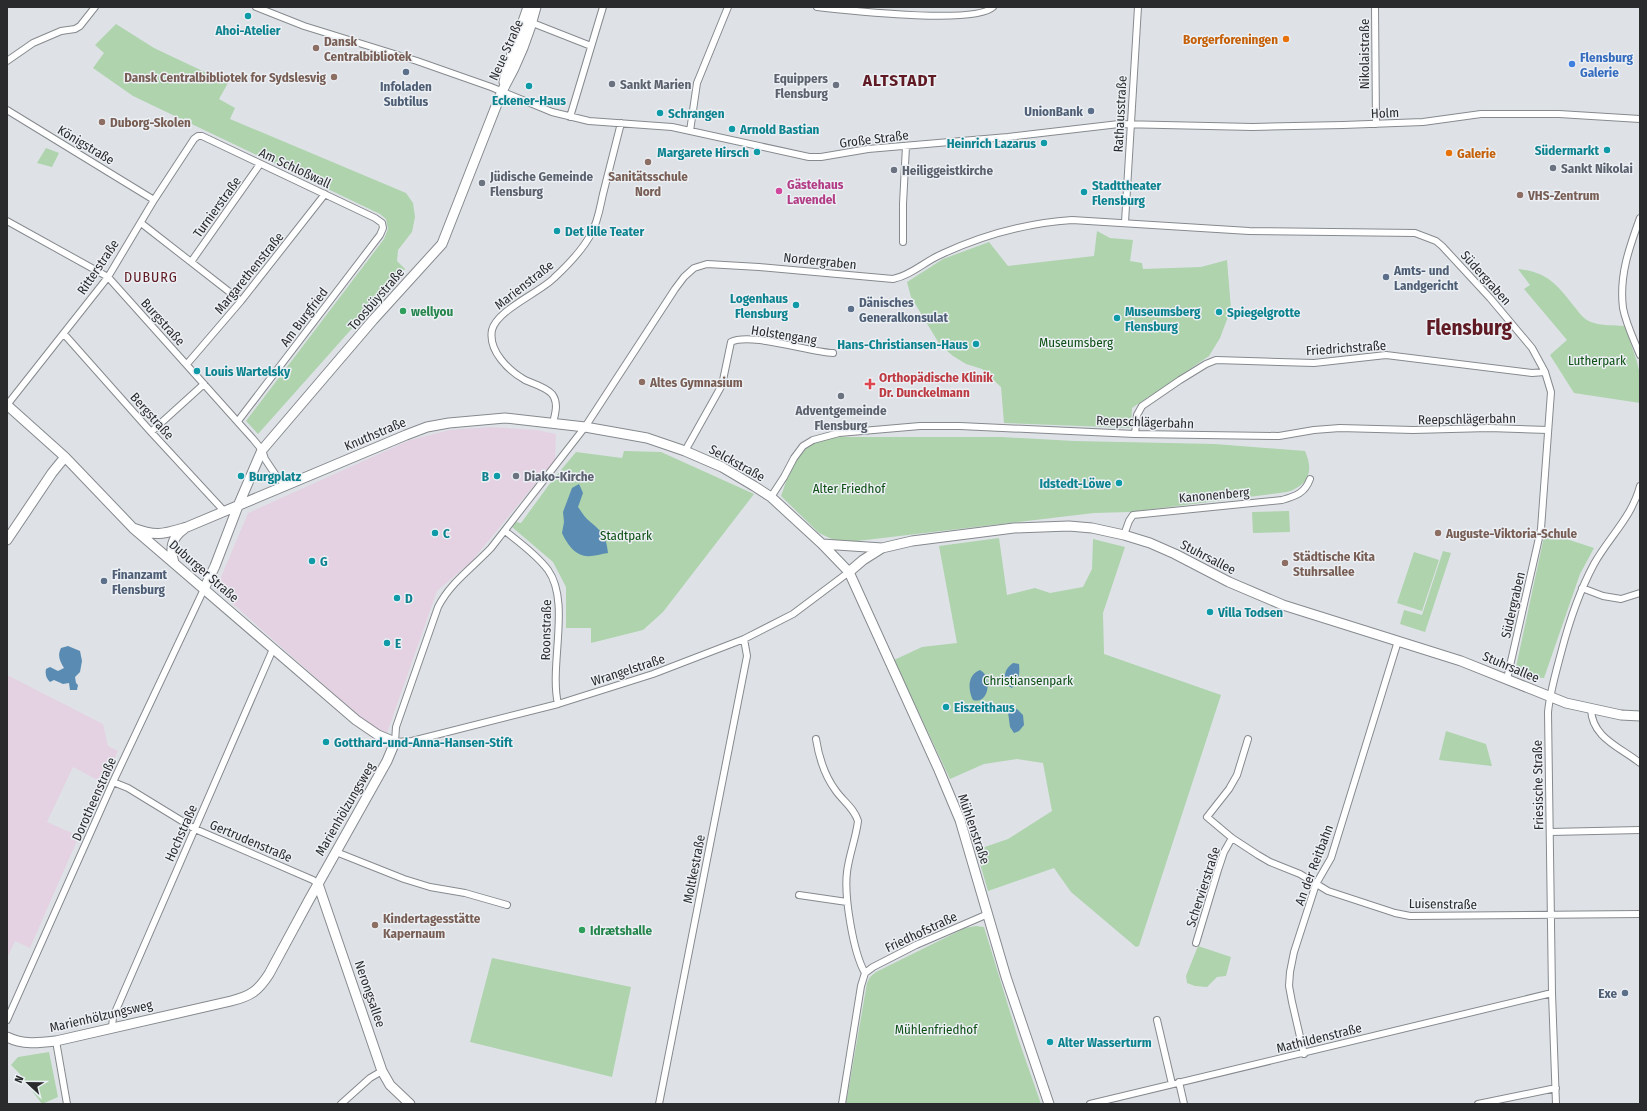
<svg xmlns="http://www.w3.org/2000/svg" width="1647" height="1111" font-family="'Fira Sans Condensed',sans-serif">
	<rect width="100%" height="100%" fill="#dee2e7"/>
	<path fill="#e4d2e2" d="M490,427l47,3 19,4 -1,26 -84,102 -34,29 -50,142 -18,-8 -153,-136 32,-76 162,-73 40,-10z
		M7,675l96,49 5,22 10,5 -7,16 -3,-1 -7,16 -28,-15 -26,55 32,14 -49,112 -15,-7 -7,15z"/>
	<path fill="#aed3ad" d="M116,24l38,24 74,35 -9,16 16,9 -5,11 176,74 7,10 2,14 -3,15 -14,18 -1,11 8,8 -147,165 -12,-13 138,-182 4,-10 -2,-10 -6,-5 -247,-118 -40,-28 11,-15 -9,-8z
		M46,148l13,5 -7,14 -15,-4z
		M1097,231l13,7 23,2 -3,21 12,2 1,6 58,-2 26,-7 4,49 -11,29 -11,18 -77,52 -1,20 -127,-5 -3,-36 -19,-18 -16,-5 -13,-8 -13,-11 -29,-48 -4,-15 36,-23 46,-17 19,24 86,-10z
		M1518,269c28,3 38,14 55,36 5,6 10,14 18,17 10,4 23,3 34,4l12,36 3,13v28l-66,-10 -24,-38 17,-15 -43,-51 6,-4z
		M840,437h162l72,4 141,3 90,7c9,20 4,34 -18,41l-157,20 -36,1 -237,28h-21l-17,-8 -38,-37c6,-14 10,-38 23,-48 10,-7 24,-9 36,-11z
		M624,451l37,1 93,42 -91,118 -20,18 -52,13v-15h-25v-41l-13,-25 -41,-35 4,-5 5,1 30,-41 25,-30 46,6z
		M1289,511l1,21 -37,1 -1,-21z
		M1545,532l49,16 -14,26 -36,104 -13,-1 -13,-6 -2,-4z
		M999,538l8,57 28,-7 15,5 33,-6 9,-18 1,-30 32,8 -22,66 1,41 117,41 -82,251 -3,1 -65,-55 -17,-24 -66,23 -12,-41 32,-11 44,-28 -9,-48 -26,-4 -33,5 -34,15 -56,-119 28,-13 35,-4 -18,-97z
		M1443,551l8,2 -26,79 -25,-8 4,-14 18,5z
		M1414,552l25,8 -17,51 -25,-8z
		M1446,731l40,13 6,22 -53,-6z
		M976,926l8,1 34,111 23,66h-195l21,-121 3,-6 6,-5 89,-44z
		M1198,946l33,11 -5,19 -9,1 -10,10 -12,-1 -8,-3 -1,-7z
		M492,958l139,29 -19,90 -142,-35z
		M49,1052l9,45 -16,7 -23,-31 -8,-8 7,-8z"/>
	<path fill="#598bb3" d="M579,484l4,9 -5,14c3,4 6,9 9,12 14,12 19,15 21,34 -7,1 -16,4 -22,3 -12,-1 -20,-14 -24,-23l2,-11 -1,-10 9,-24z
		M68,646l12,5 2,10 -2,11 -5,5 1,6 2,2 -1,5h-7l-1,-7 -6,1 -9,-4 -4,2c-4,-4 -5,-8 -4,-13l4,-2 8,4 6,-3c-4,-7 -7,-12 -3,-20z
		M1013,663l6,1c1,10 0,17 -7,24l-7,-4c-1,-10 0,-15 8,-21z
		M980,670c12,6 10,35 -7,30 -5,-10 -6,-25 7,-30z
		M1017,709l6,6 1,10 -5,6 -5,2 -4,-6 -2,-15z"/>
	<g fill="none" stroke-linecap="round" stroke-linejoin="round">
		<defs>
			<path id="street" d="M256,7l48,19 113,35 74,26 61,25 37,9 83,6 137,30h12l47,-8 140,-12 111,-13 134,3 90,-2 80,-3 58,-8h78l81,5
				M817,7c29,3 158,18 176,0
				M1375,7l1,117
				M530,22l61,24
				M7,61l26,-18 28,-12 14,-2 5,-3 15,-19
				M7,110l147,90
				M570,117l33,-110
				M690,131l7,-48 31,-76
				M1640,218c-11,30 -21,58 -17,90 3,16 11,32 17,47
				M7,221l101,56 145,162 9,11 3,9 10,15 11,12
				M1125,222l13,-215
				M141,223l100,78
				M903,242v-38l3,-58
				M191,262l69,-98
				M64,334l87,98 74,80
				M187,364l54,-63 84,-107
				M7,405l101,-128 46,-77 40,-61 4,-3h4l173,82 7,5 1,5 -3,7 -142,186
				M553,423c2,-9 6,-20 -1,-29 -6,-7 -18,-10 -27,-14 -16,-9 -37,-29 -33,-50 5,-20 47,-37 62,-52 14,-13 28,-27 37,-44 7,-12 9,-27 12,-40 6,-24 12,-47 18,-71
				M151,432l53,-48
				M1135,434l2,-19 5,-9 38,-26 26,-16 10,-4 98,3 72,-8 146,18 13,-1
				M685,451l37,-66 9,-43c19,-10 78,10 102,11
				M771,497l13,-20 10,-19 9,-12 10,-6 26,-7 81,-7h40l175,8 144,2 35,-6 26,-2 73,2 76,-2 59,2
				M505,531c14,11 32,24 43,39 23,32 1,95 10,134
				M1124,535l5,-14 4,-6 149,-15c14,-4 23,-7 28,-21
				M849,572l-56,42 -49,25 -91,35 -95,30 -146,37 -17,1 1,-15 42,-120c12,-24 34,-39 53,-59l94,-121 90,-138 9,-12 10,-9 13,-4 52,3 134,12c19,-4 32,-18 49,-25 41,-19 86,-31 130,-34l177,11 166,2 21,8 6,5 48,52 42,50 13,24 6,20 -10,137 -34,150
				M1582,588l21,8 18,3 19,-6
				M1591,709c1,29 29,38 49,54
				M816,739c3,19 8,36 20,52 8,11 18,17 22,30 -2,17 -9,34 -11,51 -3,24 6,80 18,101
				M1248,739l-11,36 -8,14 -22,28 25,21 26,17 12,7 30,12 28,17 67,22 15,3 230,-2
				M113,782l15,6 67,41 118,51 5,4
				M1550,832l90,-2
				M336,852l68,27 26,8 35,6 42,12
				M799,895l48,7
				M1196,943l22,-73 6,-18 8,-14
				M7,1020l106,-238 91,-193
				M1157,1020l15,64
				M112,1027l1,-10 160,-368
				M56,1041l11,63
				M1304,1054l-12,-52 -3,-16 1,-14 4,-20 22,-68 15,-26 67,-217
				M1179,1082l5,22
				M341,1104l29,-26 12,-7
				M659,1104l88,-448 -3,-17
				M842,1104l19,-118 4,-13 8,-6 43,-22 72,-31
				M1090,1104l462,-111
				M1478,1104l78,-16
				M1556,1104l-4,-111 -4,-281c2,-20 8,-40 13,-59 8,-31 18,-61 33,-89 15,-27 38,-47 46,-78"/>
			<path id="secondary" d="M504,82l3,-14 21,-61
				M7,405l58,52 68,71 223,192 22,15 17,7 -8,19 -78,139 -40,74c-11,17 -18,22 -38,27l-175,40c-17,2 -33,4 -49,-4
				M133,528c24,9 30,6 54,-1l219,-92 21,-8 22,-4 56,-5 80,9 62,11 38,13 37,16 32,19 17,11 51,47 27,28 90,198 21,50 46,157 43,127
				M7,540l45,-67 13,-16
				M822,544l60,4
				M174,563c-4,-14 -3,-25 10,-34
				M849,572l14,-12 19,-12 30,-7 102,-13 55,-2 23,2 32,7 26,8 25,11 54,28 54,23 178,56 105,42 55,12 19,1
				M204,589l11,-23 23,-60 24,-56 111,-130 69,-76 60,-153c15,-26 27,-55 34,-84
				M318,884l64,187 8,14 20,19"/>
		</defs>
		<use href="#street" stroke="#868a8e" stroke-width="8"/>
		<use href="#secondary" stroke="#868a8e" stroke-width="11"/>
		<use href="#street" stroke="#fff" stroke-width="6"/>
		<use href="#secondary" stroke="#fff" stroke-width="9"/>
	</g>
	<g fill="#0f9aa8" stroke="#ecf0f4" stroke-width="1.5">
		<circle cx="248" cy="16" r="4"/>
		<circle cx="529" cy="86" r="4"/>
		<circle cx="660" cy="113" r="4"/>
		<circle cx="732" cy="129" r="4"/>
		<circle cx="1044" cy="143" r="4"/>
		<circle cx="1607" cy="150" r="4"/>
		<circle cx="757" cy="152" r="4"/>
		<circle cx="1084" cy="192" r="4"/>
		<circle cx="557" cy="231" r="4"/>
		<circle cx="796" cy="305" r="4"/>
		<circle cx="1219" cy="312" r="4"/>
		<circle cx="1117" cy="318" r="4"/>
		<circle cx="976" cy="344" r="4"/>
		<circle cx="197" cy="371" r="4"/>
		<circle cx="241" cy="476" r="4"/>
		<circle cx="497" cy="476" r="4"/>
		<circle cx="1119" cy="483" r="4"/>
		<circle cx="435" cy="533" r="4"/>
		<circle cx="312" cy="561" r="4"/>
		<circle cx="397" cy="598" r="4"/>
		<circle cx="1210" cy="612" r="4"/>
		<circle cx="387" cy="643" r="4"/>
		<circle cx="946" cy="707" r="4"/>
		<circle cx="326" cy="742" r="4"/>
		<circle cx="1050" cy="1042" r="4"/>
	</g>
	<g fill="#e8710a" stroke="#ecf0f4" stroke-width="1.5">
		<circle cx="1286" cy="39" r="4"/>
		<circle cx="1449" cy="153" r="4"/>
	</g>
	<g fill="#8d6e63" stroke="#ecf0f4" stroke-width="1.5">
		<circle cx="316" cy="48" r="4"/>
		<circle cx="334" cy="77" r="4"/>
		<circle cx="102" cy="122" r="4"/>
		<circle cx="648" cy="162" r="4"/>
		<circle cx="1520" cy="195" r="4"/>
		<circle cx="642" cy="382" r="4"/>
		<circle cx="1438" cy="533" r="4"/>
		<circle cx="1285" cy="563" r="4"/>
		<circle cx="375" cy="925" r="4"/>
	</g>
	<circle fill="#3f7fe0" stroke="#ecf0f4" stroke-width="1.5" cx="1572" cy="64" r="4"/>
	<g fill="#5c6f8a" stroke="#ecf0f4" stroke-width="1.5">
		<circle cx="406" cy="72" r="4"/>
		<circle cx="1091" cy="111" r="4"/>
		<circle cx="1386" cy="277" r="4"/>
		<circle cx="851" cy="309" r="4"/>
		<circle cx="104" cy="581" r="4"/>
		<circle cx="1625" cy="993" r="4"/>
	</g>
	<g fill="#6b7280" stroke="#ecf0f4" stroke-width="1.5">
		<circle cx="612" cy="84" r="4"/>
		<circle cx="836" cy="85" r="4"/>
		<circle cx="1553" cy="168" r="4"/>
		<circle cx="894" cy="170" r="4"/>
		<circle cx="482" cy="183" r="4"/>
		<circle cx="841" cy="396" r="4"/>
		<circle cx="516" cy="476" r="4"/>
	</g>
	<circle fill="#d1479c" stroke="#ecf0f4" stroke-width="1.5" cx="779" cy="191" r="4"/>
	<g fill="#2e9e5b" stroke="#ecf0f4" stroke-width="1.5">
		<circle cx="403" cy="311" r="4"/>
		<circle cx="582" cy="930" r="4"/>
	</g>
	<path fill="#e0444e" stroke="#ecf0f4" stroke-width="1.5" d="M868 378h4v4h4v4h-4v4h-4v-4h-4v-4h4z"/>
	<g text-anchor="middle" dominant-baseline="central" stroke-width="3" stroke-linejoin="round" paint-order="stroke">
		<g font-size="13" font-weight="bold" fill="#0d838f" stroke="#ecf0f4" text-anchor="start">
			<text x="248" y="30" text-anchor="middle">Ahoi-Atelier</text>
			<text x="529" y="100" text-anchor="middle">Eckener-Haus</text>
			<text x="668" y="113">Schrangen</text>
			<text x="740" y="129">Arnold Bastian</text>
			<text x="1036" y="143" text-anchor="end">Heinrich Lazarus</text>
			<text x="1599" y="150" text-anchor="end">Südermarkt</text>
			<text x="749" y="152" text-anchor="end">Margarete Hirsch</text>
			<text x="1092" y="185">Stadttheater<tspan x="1092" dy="15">Flensburg</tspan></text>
			<text x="565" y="231">Det lille Teater</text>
			<text x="788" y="298" text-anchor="end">Logenhaus<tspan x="788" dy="15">Flensburg</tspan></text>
			<text x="1125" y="311">Museumsberg<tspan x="1125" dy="15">Flensburg</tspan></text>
			<text x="1227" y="312">Spiegelgrotte</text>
			<text x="968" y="344" text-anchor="end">Hans-Christiansen-Haus</text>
			<text x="205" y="371">Louis Wartelsky</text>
			<text x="249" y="476">Burgplatz</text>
			<text x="489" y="476" text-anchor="end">B</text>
			<text x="1111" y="483" text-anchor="end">Idstedt-Löwe</text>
			<text x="443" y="533">C</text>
			<text x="320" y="561">G</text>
			<text x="405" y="598">D</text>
			<text x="1218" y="612">Villa Todsen</text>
			<text x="395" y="643">E</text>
			<text x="954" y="707">Eiszeithaus</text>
			<text x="334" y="742">Gotthard-und-Anna-Hansen-Stift</text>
			<text x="1058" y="1042">Alter Wasserturm</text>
		</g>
		<g font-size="13" font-weight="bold" fill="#c56008" stroke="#ecf0f4" text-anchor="end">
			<text x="1278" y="39">Borgerforeningen</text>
			<text x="1457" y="153" text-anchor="start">Galerie</text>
		</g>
		<g font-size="13" font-weight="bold" fill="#785e54" stroke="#ecf0f4" text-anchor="start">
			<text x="324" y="41">Dansk<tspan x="324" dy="15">Centralbibliotek</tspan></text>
			<text x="326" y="77" text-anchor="end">Dansk Centralbibliotek for Sydslesvig</text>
			<text x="110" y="122">Duborg-Skolen</text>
			<text x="648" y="176" text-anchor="middle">Sanitätsschule<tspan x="648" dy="15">Nord</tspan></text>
			<text x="1528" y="195">VHS-Zentrum</text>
			<text x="650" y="382">Altes Gymnasium</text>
			<text x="1446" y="533">Auguste-Viktoria-Schule</text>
			<text x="1293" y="556">Städtische Kita<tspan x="1293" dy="15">Stuhrsallee</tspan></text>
			<text x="383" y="918">Kindertagesstätte<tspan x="383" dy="15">Kapernaum</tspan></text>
		</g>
		<g font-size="13" fill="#2a2b2d" stroke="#ecf0f4">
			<text transform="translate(506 50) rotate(-66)">Neue Straße</text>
			<text transform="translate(1364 54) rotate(-90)">Nikolaistraße</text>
			<text transform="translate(1385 113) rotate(-2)">Holm</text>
			<text transform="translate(1120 114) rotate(-87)">Rathausstraße</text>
			<text transform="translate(874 139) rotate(-7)">Große Straße</text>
			<text transform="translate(86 145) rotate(31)">Königstraße</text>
			<text transform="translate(295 168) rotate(25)">Am Schloßwall</text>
			<text transform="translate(217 207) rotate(-54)">Turnierstraße</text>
			<text transform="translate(820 261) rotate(6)">Nordergraben</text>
			<text transform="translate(98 267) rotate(-56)">Ritterstraße</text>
			<text transform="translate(249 273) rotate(-51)">Margarethenstraße</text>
			<text transform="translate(1486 278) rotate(48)">Südergraben</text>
			<text transform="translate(524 285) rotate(-38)">Marienstraße</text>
			<text transform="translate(376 299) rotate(-49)">Toosbüystraße</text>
			<text transform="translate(304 317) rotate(-53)">Am Burgfried</text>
			<text transform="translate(163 322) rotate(48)">Burgstraße</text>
			<text transform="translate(784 335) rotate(9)">Holstengang</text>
			<text transform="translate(1346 348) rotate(-4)">Friedrichstraße</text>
			<text transform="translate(152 416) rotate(48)">Bergstraße</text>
			<text transform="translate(1467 419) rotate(-1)">Reepschlägerbahn</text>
			<text transform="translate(1145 422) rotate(2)">Reepschlägerbahn</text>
			<text transform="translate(375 434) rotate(-23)">Knuthstraße</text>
			<text transform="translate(737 463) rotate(29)">Selckstraße</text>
			<text transform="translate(1214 495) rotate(-5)">Kanonenberg</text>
			<text transform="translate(1208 557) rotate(27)">Stuhrsallee</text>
			<text transform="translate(204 571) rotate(41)">Duburger Straße</text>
			<text transform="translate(1513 605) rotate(-77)">Südergraben</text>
			<text transform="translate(546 630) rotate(-89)">Roonstraße</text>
			<text transform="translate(1511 667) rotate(23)">Stuhrsallee</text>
			<text transform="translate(628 670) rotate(-18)">Wrangelstraße</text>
			<text transform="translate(1538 785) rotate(-91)">Friesische Straße</text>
			<text transform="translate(94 799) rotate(-66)">Dorotheenstraße</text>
			<text transform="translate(345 809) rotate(-60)">Marienhölzungsweg</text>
			<text transform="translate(974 829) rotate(71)">Mühlenstraße</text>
			<text transform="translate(181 833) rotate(-66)">Hochstraße</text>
			<text transform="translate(251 841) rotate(23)">Gertrudenstraße</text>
			<text transform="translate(1314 865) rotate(-69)">An der Reitbahn</text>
			<text transform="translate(694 869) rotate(-79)">Moltkestraße</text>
			<text transform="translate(1203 887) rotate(-72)">Schervierstraße</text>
			<text transform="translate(1443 904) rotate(1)">Luisenstraße</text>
			<text transform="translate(921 932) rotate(-25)">Friedhofstraße</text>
			<text transform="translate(370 994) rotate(71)">Nerongsallee</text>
			<text transform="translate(101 1016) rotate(-13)">Marienhölzungsweg</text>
			<text transform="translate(1319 1038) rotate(-14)">Mathildenstraße</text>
		</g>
		<g font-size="13" font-weight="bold" fill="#366cbe" stroke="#ecf0f4" text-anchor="start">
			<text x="1580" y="57">Flensburg<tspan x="1580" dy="15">Galerie</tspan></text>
		</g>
		<g font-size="13" font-weight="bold" fill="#5b616d" stroke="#ecf0f4" text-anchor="start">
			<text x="828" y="78" text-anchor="end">Equippers<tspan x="828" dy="15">Flensburg</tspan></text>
			<text x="620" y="84">Sankt Marien</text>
			<text x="1561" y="168">Sankt Nikolai</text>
			<text x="902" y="170">Heiliggeistkirche</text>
			<text x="490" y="176">Jüdische Gemeinde<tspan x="490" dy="15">Flensburg</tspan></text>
			<text x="841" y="410" text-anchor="middle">Adventgemeinde<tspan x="841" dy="15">Flensburg</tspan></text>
			<text x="524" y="476">Diako-Kirche</text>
		</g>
		<g font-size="13" font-weight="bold" fill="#4e5e75" stroke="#ecf0f4" text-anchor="start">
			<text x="406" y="86" text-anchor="middle">Infoladen<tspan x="406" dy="15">Subtilus</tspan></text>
			<text x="1083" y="111" text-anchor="end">UnionBank</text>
			<text x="1394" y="270">Amts- und<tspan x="1394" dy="15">Landgericht</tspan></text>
			<text x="859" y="302">Dänisches<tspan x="859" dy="15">Generalkonsulat</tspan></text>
			<text x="112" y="574">Finanzamt<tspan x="112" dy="15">Flensburg</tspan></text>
			<text x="1617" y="993" text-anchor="end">Exe</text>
		</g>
		<g font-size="13" font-weight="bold" fill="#b23c85" stroke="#ecf0f4" text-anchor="start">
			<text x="787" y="184">Gästehaus<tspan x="787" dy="15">Lavendel</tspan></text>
		</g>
		<g font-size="13" font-weight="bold" fill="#27864d" stroke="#ecf0f4" text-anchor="start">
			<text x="411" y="311">wellyou</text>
			<text x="590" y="930">Idrætshalle</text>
		</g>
		<g font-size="13" fill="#0e5015" stroke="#ecf0f4">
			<text x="1076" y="342">Museumsberg</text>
			<text x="1597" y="360">Lutherpark</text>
			<text x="849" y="488">Alter Friedhof</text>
			<text x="626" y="535">Stadtpark</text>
			<text x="1028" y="680">Christiansenpark</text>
			<text x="936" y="1029">Mühlenfriedhof</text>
		</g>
		<g font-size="13" font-weight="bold" fill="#be3a42" stroke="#ecf0f4" text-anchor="start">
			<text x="879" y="377">Orthopädische Klinik<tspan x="879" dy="15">Dr. Dunckelmann</tspan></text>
		</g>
		<g font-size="14" letter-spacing="1" fill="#5f1a23" stroke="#ecf0f4">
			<text x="151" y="277">DUBURG</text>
		</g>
		<g font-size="17" font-weight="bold" letter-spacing="1" fill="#5f1a23" stroke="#ecf0f4">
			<text x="900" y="80">ALTSTADT</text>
		</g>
		<g font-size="21" font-weight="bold" fill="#5f1a23" stroke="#ecf0f4">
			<text x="1469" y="328">Flensburg</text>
		</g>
	</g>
	<rect width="1647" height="1111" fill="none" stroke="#2a2b2d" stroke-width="16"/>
	<g transform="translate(28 1083) rotate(292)" stroke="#ecf0f4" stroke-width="3" paint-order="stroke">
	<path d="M0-3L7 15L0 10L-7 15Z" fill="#2a2b2d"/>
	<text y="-6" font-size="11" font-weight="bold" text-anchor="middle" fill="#2a2b2d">N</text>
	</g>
</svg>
